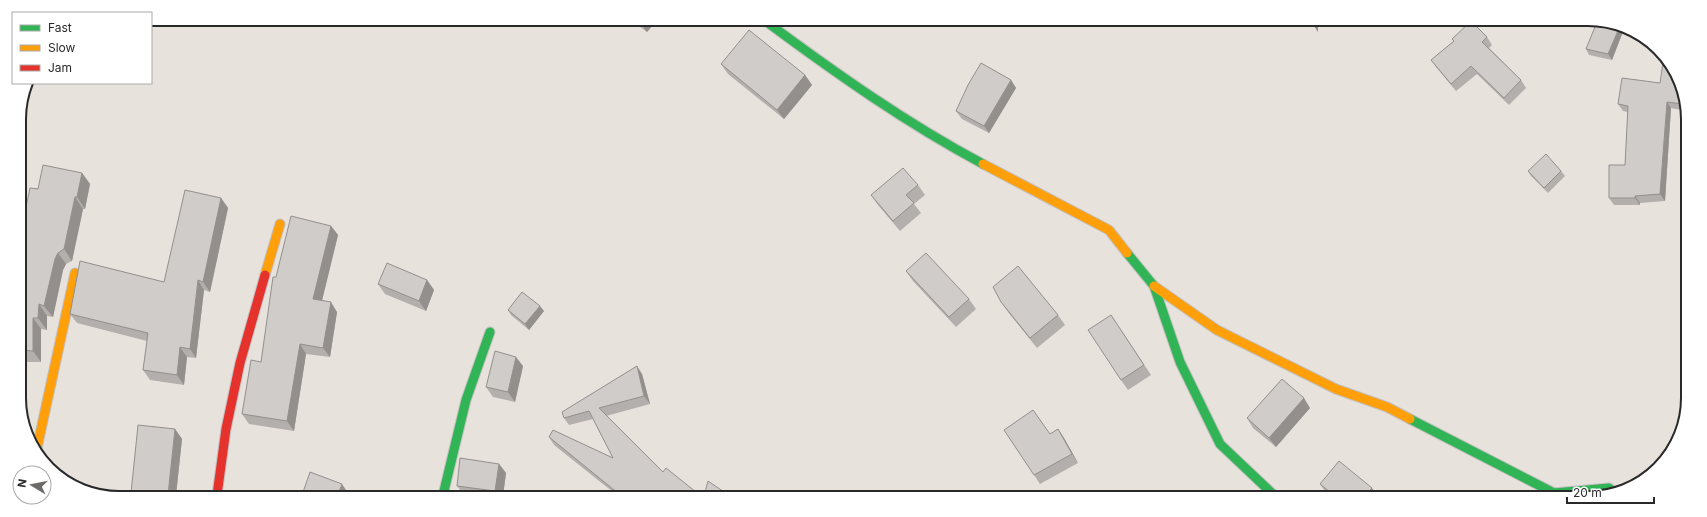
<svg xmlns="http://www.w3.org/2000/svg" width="1707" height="517" font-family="Inter,sans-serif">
	<rect width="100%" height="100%" fill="#e8e2dd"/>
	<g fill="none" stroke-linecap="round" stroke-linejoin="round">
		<defs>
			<path id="fast" d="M764,20c70,52 142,103 219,144
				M1127,253l27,33 26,76 40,82 56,53
				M1410,419l144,74 55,-5 4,3
				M443,495l23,-95 24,-68"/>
			<path id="slow" d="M983,164l126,66 18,23
				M265,275l15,-51
				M1154,286l63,44 119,59 51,18 23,12
				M37,448l38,-175"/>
			<path id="jam" d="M217,495l9,-66 14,-66 25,-88"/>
		</defs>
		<use href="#fast" stroke="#c1bfbf" stroke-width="11"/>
		<use href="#slow" stroke="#c1bfbf" stroke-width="11"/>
		<use href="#jam" stroke="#c1bfbf" stroke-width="11"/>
		<use href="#fast" stroke="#30b455" stroke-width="9"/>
		<use href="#slow" stroke="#ff9f0a" stroke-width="9"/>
		<use href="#jam" stroke="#e5322d" stroke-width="9"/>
	</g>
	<path fill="#b3afad" d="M631,20h26l-10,12z
		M1614,22l10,7 -12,31 -23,-5 -3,-6z
		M1487,37l5,8 -3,3 32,32 5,8 -17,17 -32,-31 -21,17 -20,-24 -5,-7 23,-19 -2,-2z
		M721,64l84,11 7,10 -28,34 -56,-45z
		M1011,80l5,8 -27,45 -27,-14 -6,-8z
		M1660,83l26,17v11l-15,-3 -6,93 -25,2v2h-26l-5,-7 16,-33 3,-53 -5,-1 -5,-7z
		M1528,171h33l4,5 -17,17 -17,-17z
		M82,173l8,11 -5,25h-2l-11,52 -6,3 -3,6 -10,47 -6,-1v14l-6,-1v33h-20l-1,-127 18,-46z
		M918,185l7,10 -11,9 7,9 -21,18 -22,-26 -7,-10z
		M221,198l7,10 -18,84 -6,-2 -8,68 -9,-1 -3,28 -34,-5 -7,-10 4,-29 -70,-18 -7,-9 94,-32z
		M331,226l7,9 -16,65 15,12 -7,45 -24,-3 -12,77 -45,-7 -7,-10 19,-52 15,-85z
		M906,271l63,28 7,10 -20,18 -43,-46z
		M427,280l7,10 -8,21 -41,-17 -7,-10z
		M1001,302l57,13 7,10 -28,23 -29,-36z
		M508,310l36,1 -15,19 -18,-15z
		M1111,315l40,60 -23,15 -7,-10z
		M523,366l-8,36 -22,-5 -7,-10z
		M642,374l8,30 -44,12 57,56 38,24h-83l-64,-51 -5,-8 64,21 -20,-39 -24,6 -5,-7z
		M1310,408l-34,39 -23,-19 -6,-10z
		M175,429l7,10 -6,56h-44l-1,-2z
		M1058,429l6,9 14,25 -38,21 -6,-9 16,-41z
		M499,464l7,9 -3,23 -39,-1 -7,-9z
		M1320,484l58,13h-47l-4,-3z"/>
	<path fill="#928f8d" d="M642,20h15l-10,12 -7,-9z
		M1312,22h6v10l-6,-9z
		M1620,26l4,3 -12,31 -4,-6z
		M805,75l7,10 -28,34 -7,-9z
		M1011,80l5,8 -27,45 -5,-7z
		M1684,96l2,4v9l-3,-5z
		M1667,102l4,6 -6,93 -5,-7z
		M82,173l8,11 -5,25 -8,-12z
		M1635,196l5,7v2l-5,-7z
		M75,197l8,12 -11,52 -8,-12z
		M221,198l7,10 -18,84 -7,-10z
		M331,226l7,9 -18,74 -7,-10z
		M58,253l8,11 -3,6 -10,47 -9,-11 11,-47z
		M198,280l6,10 -8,68 -6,-9z
		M427,280l7,10 -8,21 -7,-10z
		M331,302l6,10 -7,45 -7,-9z
		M39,304l8,12v14l-9,-12z
		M540,306l4,5 -15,19 -4,-6z
		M33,318l8,11v33l-8,-11z
		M300,344l6,10 -12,77 -7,-10z
		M180,347l7,10 -3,28 -7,-10z
		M516,357l7,9 -8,36 -7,-10z
		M637,366l5,8 8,30 -6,-8z
		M1304,398l6,10 -34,39 -7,-9z
		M175,429l7,10 -6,56h-8z
		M1058,429l6,9 14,25 -6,-9z
		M499,464l7,9 -3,23h-4l-4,-5z
		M342,484l6,9 -1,2h-9z
		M1372,488l6,9h-14z"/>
	<path fill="#d0ccc9" stroke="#928f8d" d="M637,20h5l-2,3z
		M1470,22h2l15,15 -5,5 39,38 -17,18 -33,-32 -20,18 -20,-24 23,-19 -2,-2z
		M1597,22h17l6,4 -12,28 -22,-5z
		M749,30l56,45 -28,35 -56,-46z
		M1664,56l20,40 -1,8 -16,-2 -7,92 -25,2v2h-26v-33h16l3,-59 -10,-2 4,-26 38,5z
		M981,63l30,17 -27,46 -28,-15 12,-26z
		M1546,154l15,17 -17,17 -16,-17z
		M43,165l39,8 -5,24h-2l-11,52 -6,4 -3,6 -11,47 -5,-2 -1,14h-5v33l-12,-1 -1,-115 10,-47 8,1z
		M903,168l15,17 -12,10 8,8 -21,18 -22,-26z
		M185,190l36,8 -18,84 -5,-2 -8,69 -10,-2 -3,28 -34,-5 5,-37 -78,-19 10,-53 84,21z
		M291,216l40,10 -18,73 18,3 -8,46 -23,-4 -13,77 -45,-7 9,-54 10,2 12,-85h3z
		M926,253l43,46 -20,18 -43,-46z
		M387,263l40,17 -8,21 -41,-17z
		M1018,266l40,49 -28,23 -29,-36 -8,-15z
		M522,292l18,14 -15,18 -17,-14z
		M1111,315l33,50 -23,15 -33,-50z
		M495,351l21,6 -8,35 -22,-5z
		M637,366l7,30 -45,12 64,64 3,-4 35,28h-83l1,-2 -70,-57 4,-7 60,28 -24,-47 -25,7 -2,-6z
		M1282,379l22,19 -35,40 -22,-20z
		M1033,410l17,24 8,-5 14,25 -38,21 -30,-45z
		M138,425l37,4 -7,66h-22l-15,-2z
		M460,458l39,6 -4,27 -38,-5z
		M1339,461l33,27 -8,9h-28l-16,-13z
		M310,472l32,12 -4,11h-36z
		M708,481l22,15h-26z"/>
	<path d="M0 0H1707V517H0ZM119 26H1588A93 93 0 0 1 1681 119V398A93 93 0 0 1 1588 491H119A93 93 0 0 1 26 398V119A93 93 0 0 1 119 26Z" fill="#fff" fill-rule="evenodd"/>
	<path fill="none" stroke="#292929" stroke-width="2" d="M119 26H1588A93 93 0 0 1 1681 119V398A93 93 0 0 1 1588 491H119A93 93 0 0 1 26 398V119A93 93 0 0 1 119 26Z"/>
	<rect x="12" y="12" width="140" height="72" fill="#ffffff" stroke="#a9a9a9"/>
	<rect x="20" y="25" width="20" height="6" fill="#30b455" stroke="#a9a9a9"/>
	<text x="48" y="32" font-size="12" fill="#292929">Fast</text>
	<rect x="20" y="45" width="20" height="6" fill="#ff9f0a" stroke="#a9a9a9"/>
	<text x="48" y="52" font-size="12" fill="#292929">Slow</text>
	<rect x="20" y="65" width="20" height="6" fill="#e5322d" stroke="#a9a9a9"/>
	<text x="48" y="72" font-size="12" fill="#292929">Jam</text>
	<g transform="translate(32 485) rotate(280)"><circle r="19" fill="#ffffff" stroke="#a9a9a9"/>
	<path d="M0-3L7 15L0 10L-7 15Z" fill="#6c6a68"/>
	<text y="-6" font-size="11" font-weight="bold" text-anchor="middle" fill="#292929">N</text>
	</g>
	<path d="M1567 497v6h87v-6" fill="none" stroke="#292929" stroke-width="2"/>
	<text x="1573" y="497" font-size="12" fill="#292929" stroke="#ffffff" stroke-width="3" paint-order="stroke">20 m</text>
</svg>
